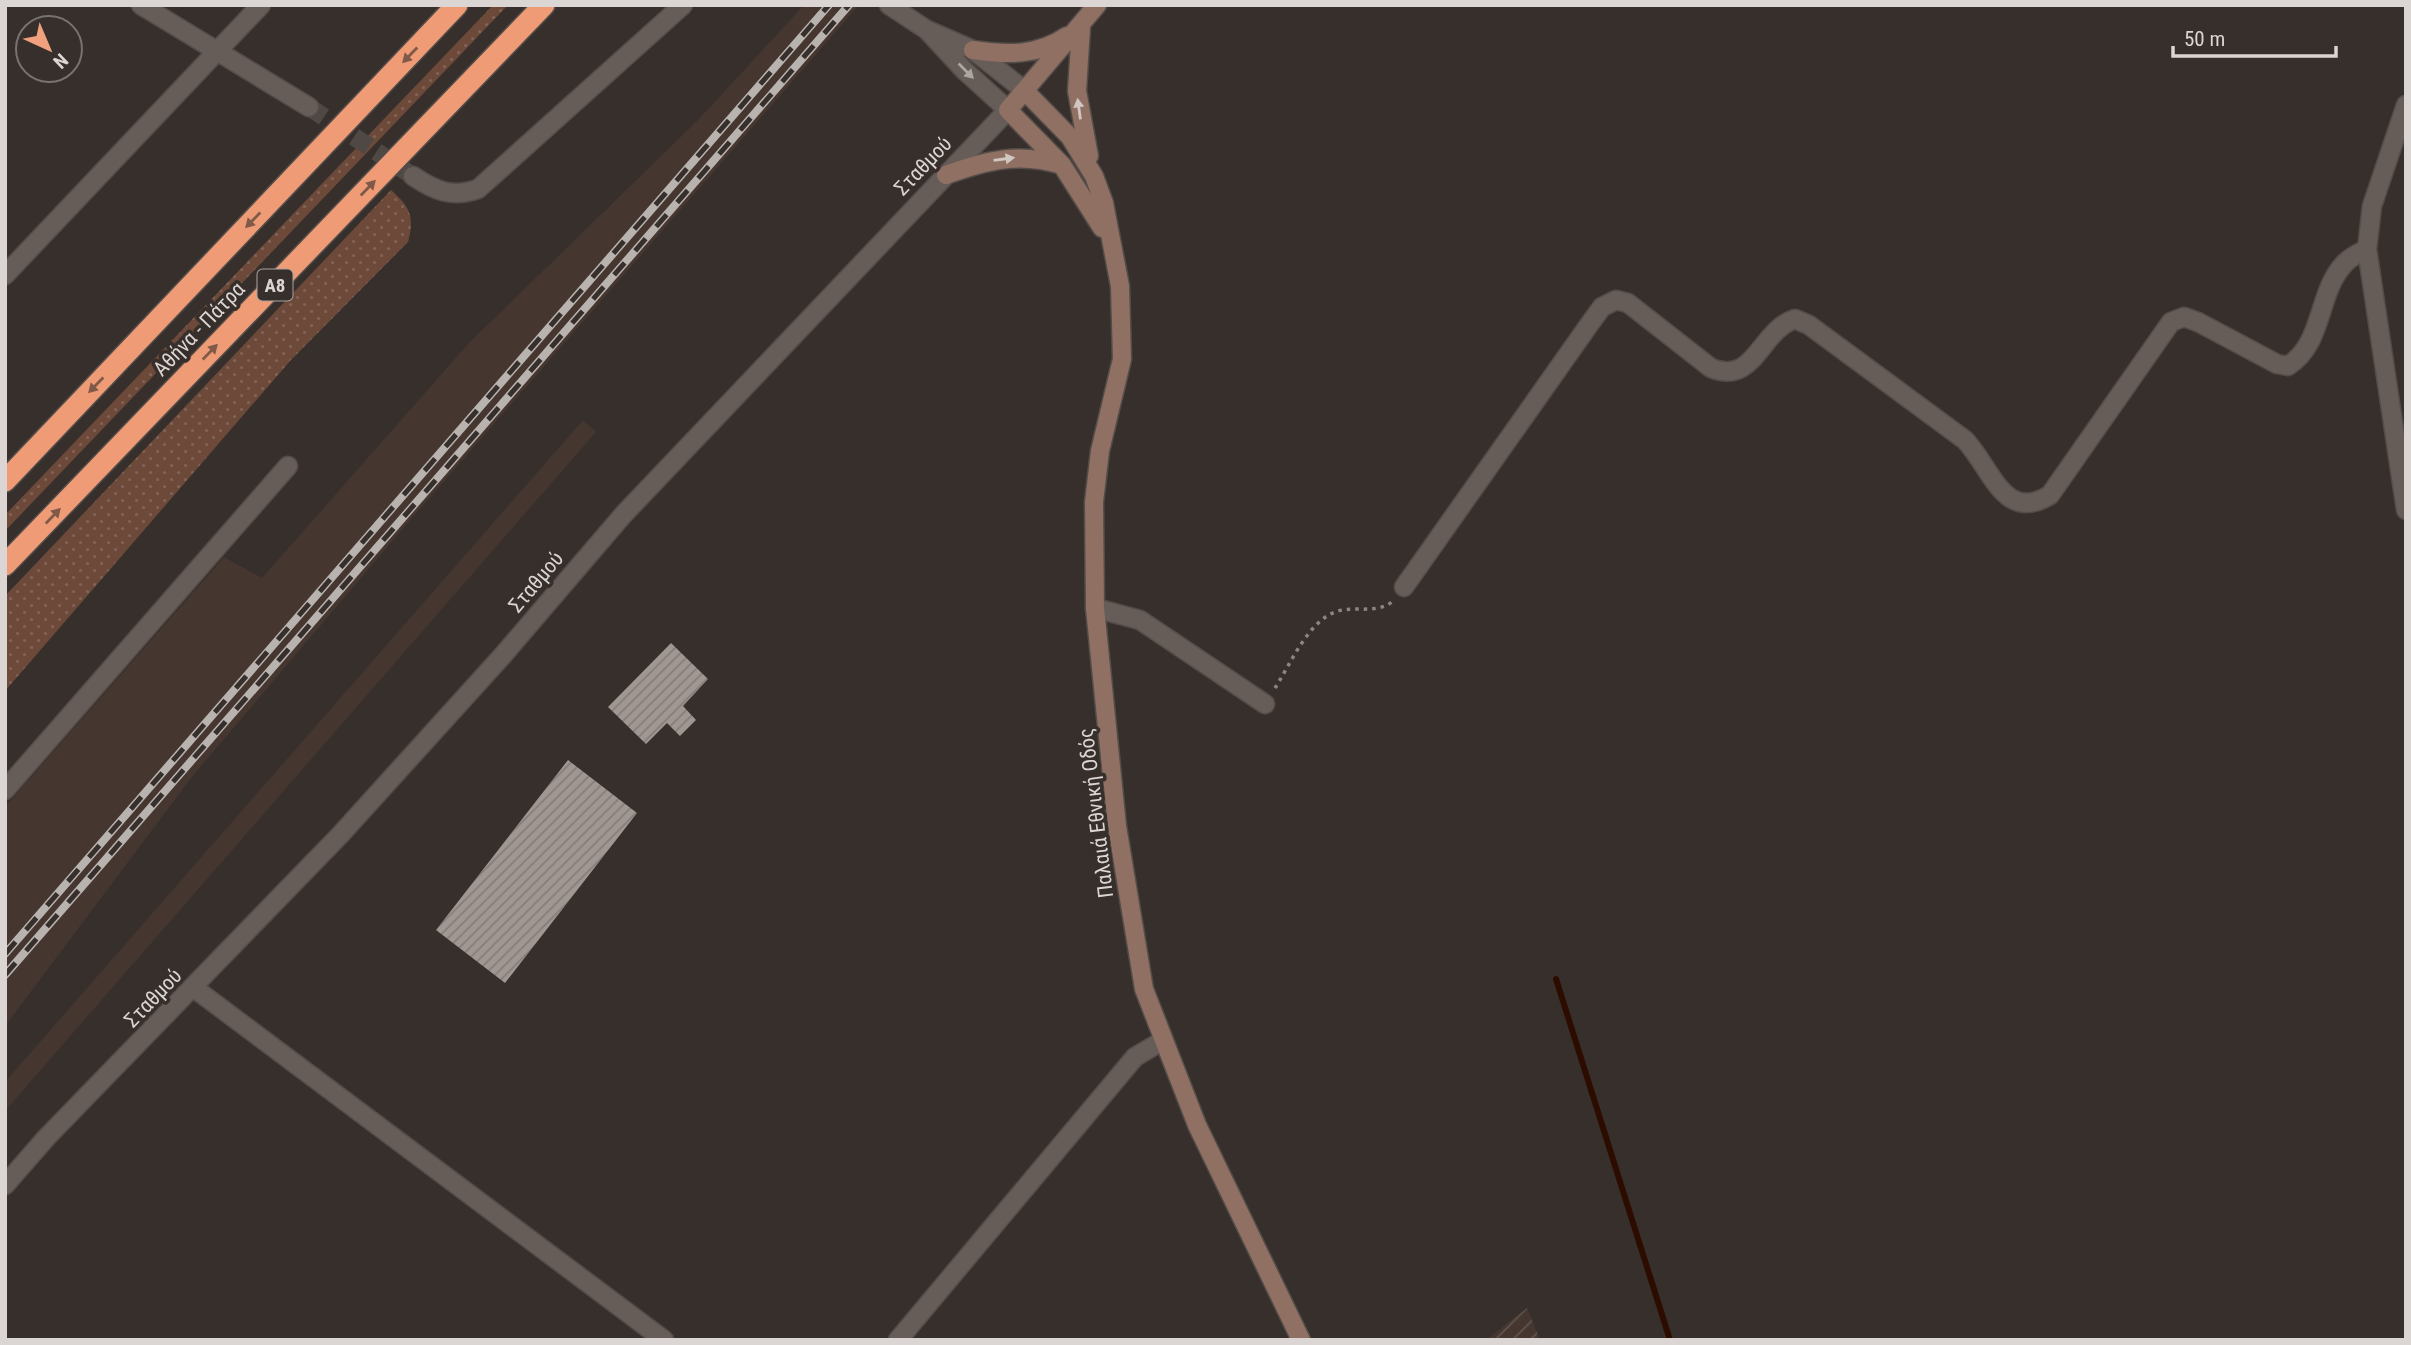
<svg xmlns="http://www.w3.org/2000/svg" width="2411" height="1345" font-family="'Roboto Condensed',sans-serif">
	<defs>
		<pattern id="industrial-furrows" width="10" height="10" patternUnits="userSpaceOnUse" patternTransform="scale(1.75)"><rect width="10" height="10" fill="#453730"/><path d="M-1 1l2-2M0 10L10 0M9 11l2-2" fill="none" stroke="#5f534d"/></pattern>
		<pattern id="grass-dots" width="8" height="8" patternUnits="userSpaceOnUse" patternTransform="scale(1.75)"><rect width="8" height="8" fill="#6d493a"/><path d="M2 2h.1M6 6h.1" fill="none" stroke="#816256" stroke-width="1.8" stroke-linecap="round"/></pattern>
		<pattern id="building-hatch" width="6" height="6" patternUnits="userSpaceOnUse" patternTransform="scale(1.75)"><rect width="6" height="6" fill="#a19792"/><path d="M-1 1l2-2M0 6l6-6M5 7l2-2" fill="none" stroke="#847d79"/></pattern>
	</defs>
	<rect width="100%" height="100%" fill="#372f2b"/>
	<path fill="#453730" d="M804,5h55l-448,514 -220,259 -186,248v-219l219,-250 38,21 206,-234 230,-224z
		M583,420l13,12 -591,679v-29z"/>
	<path fill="url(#industrial-furrows)" d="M1527,1308l13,32h-54z"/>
	<path fill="url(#grass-dots)" d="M493,5h15l-503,526v-16z
		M391,190c19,17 24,27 17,52l-118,119 -285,330v-95z"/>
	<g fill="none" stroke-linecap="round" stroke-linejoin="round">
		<path stroke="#2d0c00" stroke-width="6" d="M1556,979l114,361"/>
	</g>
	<path fill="url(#building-hatch)" d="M671,643l37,36 -25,27 13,14 -16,16 -13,-13 -21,21 -38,-37z
		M568,760l69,53 -132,170 -69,-53z"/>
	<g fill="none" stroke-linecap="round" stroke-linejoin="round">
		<path stroke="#504844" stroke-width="18" stroke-dasharray="18 9" stroke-linecap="butt" d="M309,107l104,69"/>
		<defs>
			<path id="minor" d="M2406,105l-34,101 -5,43 39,261
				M1404,587l187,-265 11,-15 14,-7 12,3 83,65c44,18 48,-37 84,-49l14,6 156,115c26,27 39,84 85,55l121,-173 13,-5 14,5 79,42 11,2c36,-23 29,-73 56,-102 6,-7 15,-11 23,-15
				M1095,608l45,12 125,84
				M5,790l283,-324
				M194,988l470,352
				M898,1340l237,-283 27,-16"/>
			<path id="tertiary" d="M141,5l168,102
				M889,5l38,25 46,20 52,41
				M413,176c22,15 39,22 65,13l205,-184
				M5,275l256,-270
				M5,1185l41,-47 295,-304 163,-180 119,-139 385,-405 -44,-40 -37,-40"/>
			<path id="secondary" d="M1097,5l-89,105 54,55 40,63
				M1081,28l-4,63 12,65
				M973,50c34,5 65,6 94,-14
				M1025,91l45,46 24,39 10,27 16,83 2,73 -22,92 -6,51 1,106 22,218 27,163 53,136 104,215
				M946,175c41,-15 74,-23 116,-10"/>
			<path id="motorway" d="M5,481l452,-476
				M5,565l539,-560"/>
		</defs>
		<use href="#minor" stroke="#534c49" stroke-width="21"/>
		<use href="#tertiary" stroke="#534c49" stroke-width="21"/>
		<use href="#secondary" stroke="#534c49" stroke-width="21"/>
		<use href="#motorway" stroke="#534c49" stroke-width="24"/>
		<path stroke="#8c8682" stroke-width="3.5" stroke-dasharray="3.5 5" stroke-linecap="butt" d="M1275,688c15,-23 34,-69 63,-77 18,-5 37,3 54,-9"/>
		<use href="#minor" stroke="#665d59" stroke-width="18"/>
		<use href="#tertiary" stroke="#665d59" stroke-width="18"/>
		<use href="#secondary" stroke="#8f7062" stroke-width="18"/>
		<use href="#motorway" stroke="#ee9b76" stroke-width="21"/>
		<defs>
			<path id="rail" d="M5,954l824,-949
				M5,975l844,-970"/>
		</defs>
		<use href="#rail" stroke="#b9b3b0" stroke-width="8"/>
		<use href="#rail" stroke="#372f2b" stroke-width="5" stroke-dasharray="16" stroke-linecap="butt"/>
	</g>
	<defs><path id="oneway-solid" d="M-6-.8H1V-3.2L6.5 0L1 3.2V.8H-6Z" transform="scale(1.75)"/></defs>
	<g fill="#805a49">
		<use href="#oneway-solid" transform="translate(410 55) rotate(134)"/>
		<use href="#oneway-solid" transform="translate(368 188) rotate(-46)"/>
		<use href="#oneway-solid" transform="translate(253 220) rotate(134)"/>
		<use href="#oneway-solid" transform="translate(210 352) rotate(-46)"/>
		<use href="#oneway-solid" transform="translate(96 385) rotate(134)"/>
		<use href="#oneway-solid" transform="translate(53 516) rotate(-46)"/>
	</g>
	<use fill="#aca6a2" href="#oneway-solid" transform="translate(966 71) rotate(45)"/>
	<g fill="#d0c7c2">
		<use href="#oneway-solid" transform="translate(1079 109) rotate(-98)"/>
		<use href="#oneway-solid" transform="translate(1004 159) rotate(-8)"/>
	</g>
	<g text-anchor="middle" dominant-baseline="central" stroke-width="7" stroke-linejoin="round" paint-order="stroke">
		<rect fill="#372f2b" stroke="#aaa4a1" stroke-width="2" x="257.5" y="269.5" width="35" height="31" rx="5"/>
		<g font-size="19" font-weight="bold" fill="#dbd6d3">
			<text x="275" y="285">Α8</text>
		</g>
		<g font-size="21" fill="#dbd6d3" stroke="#372f2b">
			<text transform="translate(923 166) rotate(-46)">Σταθμού</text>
			<text transform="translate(199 329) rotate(-46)">Αθήνα - Πάτρα</text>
			<text transform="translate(536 582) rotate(-50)">Σταθμού</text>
			<text transform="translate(1096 813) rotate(-97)">Παλαιά Εθνική Οδός</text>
			<text transform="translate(153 998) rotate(-46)">Σταθμού</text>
		</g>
	</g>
	<rect width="2411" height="1345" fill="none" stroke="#dbd6d3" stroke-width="14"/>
	<g transform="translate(49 49) rotate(136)"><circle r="33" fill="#372f2b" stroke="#79726e" stroke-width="2"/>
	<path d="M0-5L12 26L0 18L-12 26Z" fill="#f2a17e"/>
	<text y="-10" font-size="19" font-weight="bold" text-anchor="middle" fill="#dbd6d3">N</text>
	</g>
	<path d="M2173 46v10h163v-10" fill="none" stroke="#dbd6d3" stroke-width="3.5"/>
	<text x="2184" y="46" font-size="21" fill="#dbd6d3" stroke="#372f2b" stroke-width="5" paint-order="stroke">50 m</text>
</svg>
